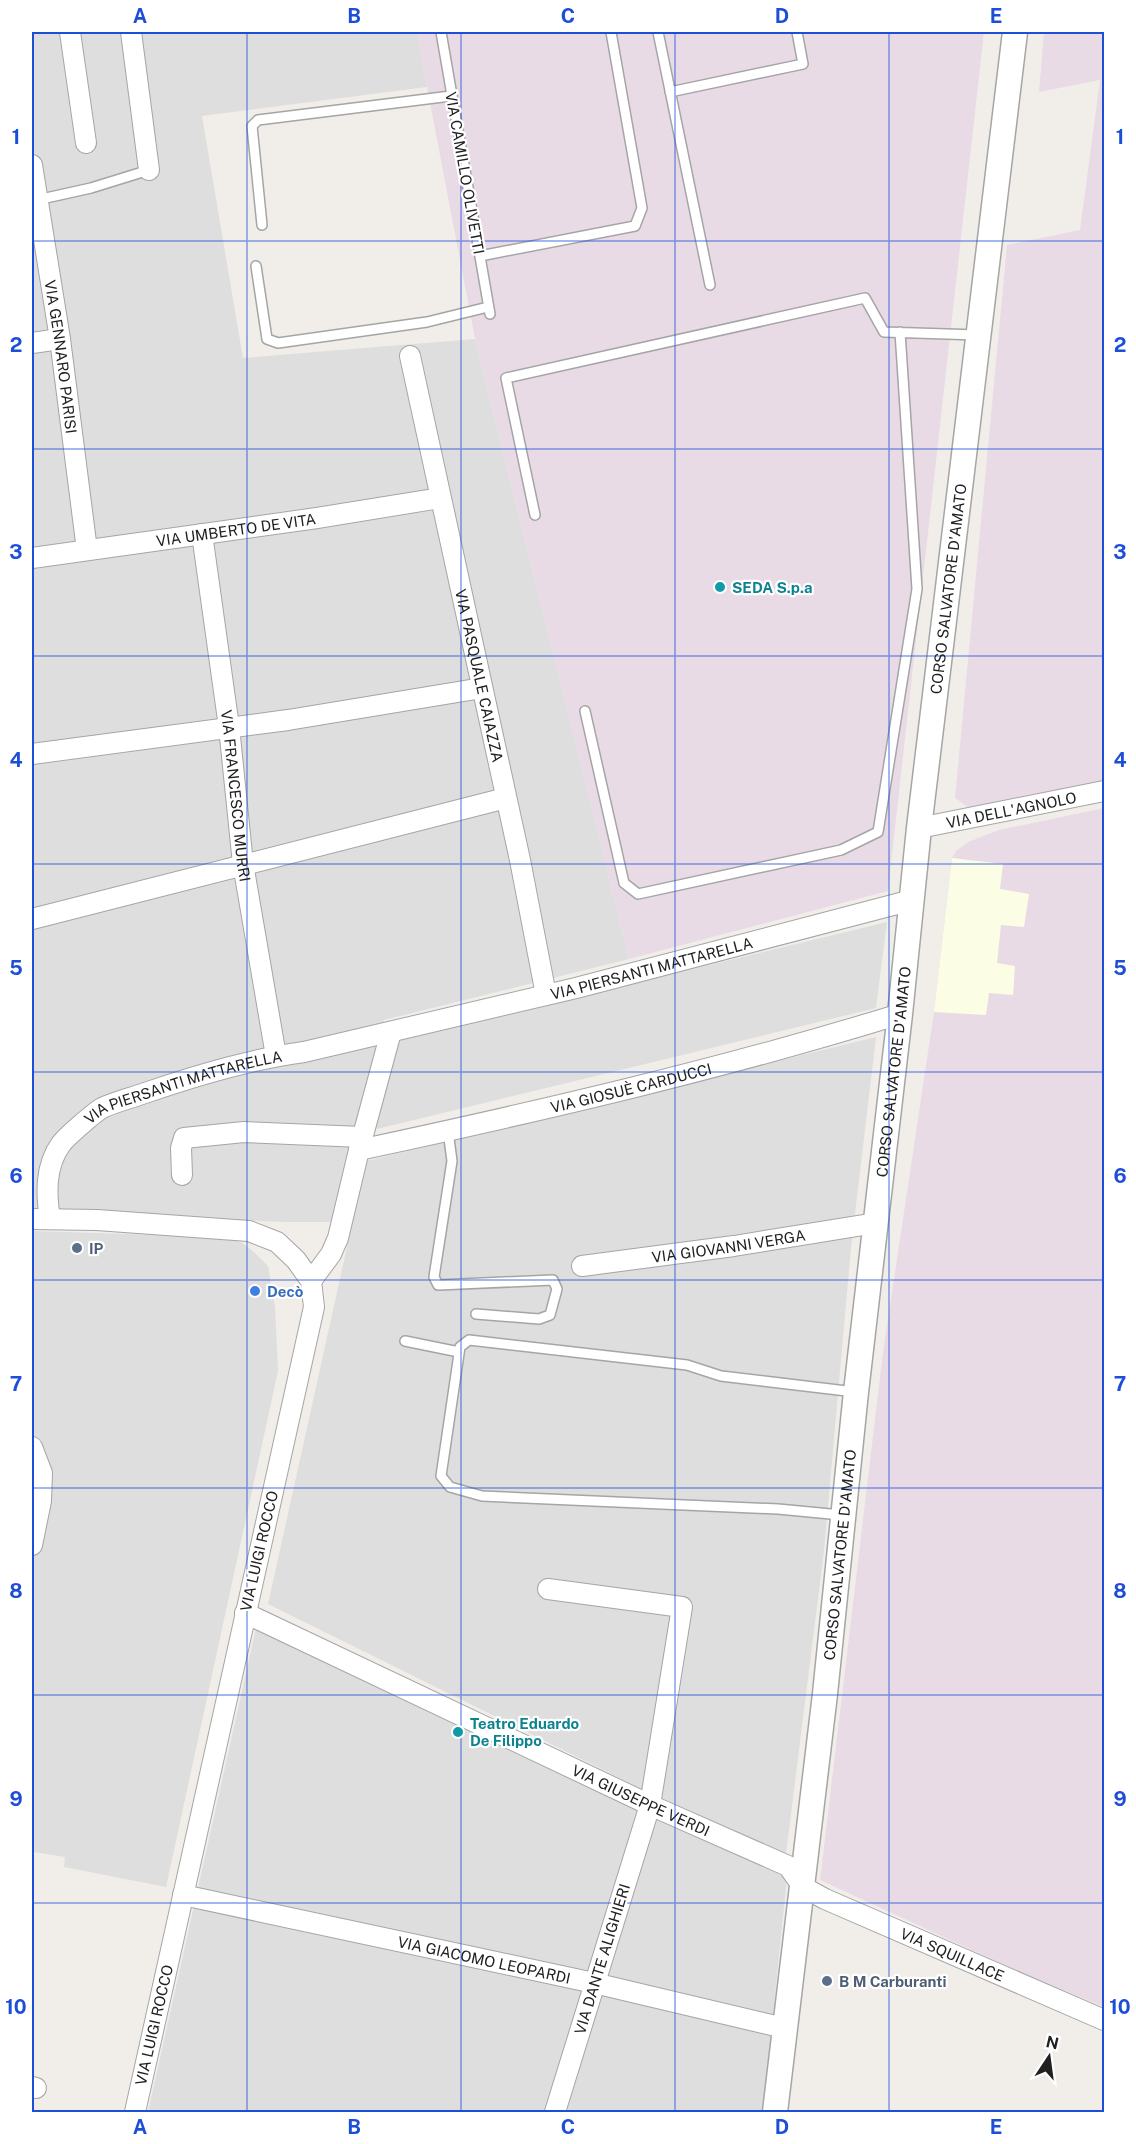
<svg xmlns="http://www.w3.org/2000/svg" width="1136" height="2144" font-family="'Public Sans',sans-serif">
	<rect width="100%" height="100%" fill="#f1eee9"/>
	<path fill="#dfdede" d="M32,32h386l9,55 -225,29 41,242 232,-19 154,620 -245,61 -53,202h-46l-253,-10z
		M887,922l-11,86 -499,121 -2,-4 22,-84z
		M876,1037l-25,211 -27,303 -38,303 -142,-64 -376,-186 98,-443z
		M32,1231l191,6 18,5 13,10 14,14 7,41 3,64 -112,516 -102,-20 1,-10 -31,-5 -2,11z
		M256,1628l531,250 -24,234h-615z"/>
	<path fill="#e9dbe6" d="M418,32h566l-96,859 -259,68 -154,-620 -48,-252z
		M1044,32h60v748l-135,28 -14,-10 52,-553 73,-15 20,-150 -61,12z
		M1104,808v1199l-91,-38 -193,-89 63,-528 51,-340 18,-154 4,-7 12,-9 31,-12z"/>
	<path fill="#fcfde5" d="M952,858l51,6 -3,25 29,5 -5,33 -23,-2 -4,38 18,3 -2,29 -24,-2 -3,22 -52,-3z"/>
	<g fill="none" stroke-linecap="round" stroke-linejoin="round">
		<defs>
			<path id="service" d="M441,32l49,282
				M658,32l52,253
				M670,92l133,-28 -6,-32
				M37,200l54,-12 58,-18
				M262,225l-10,-99 6,-6 193,-24
				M480,256l155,-30 7,-18 -31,-176
				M256,266l11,73 11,4 149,-21 61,-15
				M535,515l-29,-137 359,-80 19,34 94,3
				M585,711l39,172 14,11 203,-44 37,-18 39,-243 -17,-257
				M448,1131l4,30 -18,116 4,8 115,-5 4,9 -7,26 -11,4 -63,-5
				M405,1341l54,11
				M841,1515l-63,-6 -296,-13 -32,-9 -9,-11 19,-129 9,-7 218,25 34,11 134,16"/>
			<g id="minor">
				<path d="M70,32l16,111"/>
				<path d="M131,32l18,138"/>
				<path id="s1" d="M32,165l28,174 27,211"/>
				<path d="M32,343l28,-4"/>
				<path id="s2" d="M410,356l110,504 26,135"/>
				<path id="s3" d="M202,534l27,193 14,137 33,192"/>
				<path id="s4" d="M32,558l285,-40 123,-20"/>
				<path d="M32,754l256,-34 194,-32"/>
				<path id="s5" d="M919,828l185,-37"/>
				<path d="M32,919l474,-121"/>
				<path id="s6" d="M359,1150c182,-39 363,-81 541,-136"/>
				<path d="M182,1175l-1,-27 3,-10 60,-6 118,5"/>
				<path d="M32,1219l65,1 152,11 28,11 19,18 15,21 3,26 -179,805"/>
				<path id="s7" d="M50,1219c-4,-25 -5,-53 11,-75 5,-7 34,-32 41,-36 13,-6 29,-10 43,-15 52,-18 106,-34 159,-41l272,-64 336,-88"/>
				<path id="s8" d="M582,1266l152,-20 142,-23"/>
				<path d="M311,1281l20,-27 7,-16 21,-88 32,-118"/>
				<path d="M32,1447l10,26 -1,28 -9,44"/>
				<path d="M548,1589l134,18 -32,198 -95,307"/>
				<path id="s9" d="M245,1613l405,192 138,61 15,21 22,12 279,121"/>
				<path id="s10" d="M183,1895l411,88 190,45"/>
				<path d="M32,2087l4,1"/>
			</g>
			<g id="tertiary">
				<path id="s11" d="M775,2112l50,-418 31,-302 44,-378 19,-186 96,-796"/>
			</g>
		</defs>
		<use href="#service" stroke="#a5a5a5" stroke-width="12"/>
		<use href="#minor" stroke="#a5a5a5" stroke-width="22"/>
		<use href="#tertiary" stroke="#a5a5a5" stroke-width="27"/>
		<use href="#service" stroke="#fff" stroke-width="9"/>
		<use href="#minor" stroke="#fff" stroke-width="20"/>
		<use href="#tertiary" stroke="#fff" stroke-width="24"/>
	</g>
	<path fill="none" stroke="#1d4ed8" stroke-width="1.5" stroke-opacity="0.55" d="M247,32v2080M461,32v2080M675,32v2080M889,32v2080M32,241h1072M32,449h1072M32,656h1072M32,864h1072M32,1072h1072M32,1280h1072M32,1488h1072M32,1695h1072M32,1903h1072"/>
	<g fill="#0f9aa8" stroke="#fff" stroke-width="2">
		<circle cx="720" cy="587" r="6"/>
		<circle cx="458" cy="1732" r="6"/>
	</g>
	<g fill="#5c6f8a" stroke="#fff" stroke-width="2">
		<circle cx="77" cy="1248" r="6"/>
		<circle cx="827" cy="1981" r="6"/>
	</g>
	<circle fill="#3f7fe0" stroke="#fff" stroke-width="2" cx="255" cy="1291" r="6"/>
	<g text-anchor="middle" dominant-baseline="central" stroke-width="4.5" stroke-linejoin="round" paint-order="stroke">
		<g font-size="15" fill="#212121" stroke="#fff">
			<text transform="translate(465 173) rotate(80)">VIA CAMILLO OLIVETTI</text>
			<text stroke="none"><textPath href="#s1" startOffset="194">VIA GENNARO PARISI</textPath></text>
			<text stroke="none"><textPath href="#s4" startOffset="206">VIA UMBERTO DE VITA</textPath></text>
			<text stroke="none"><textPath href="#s11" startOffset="1533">CORSO SALVATORE D'AMATO</textPath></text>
			<text stroke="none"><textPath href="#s2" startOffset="327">VIA PASQUALE CAIAZZA</textPath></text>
			<text stroke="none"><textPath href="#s3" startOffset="264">VIA FRANCESCO MURRI</textPath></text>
			<text stroke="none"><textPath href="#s5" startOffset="94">VIA DELL'AGNOLO</textPath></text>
			<text stroke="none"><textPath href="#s7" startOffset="700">VIA PIERSANTI MATTARELLA</textPath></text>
			<text stroke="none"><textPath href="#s11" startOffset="1047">CORSO SALVATORE D'AMATO</textPath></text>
			<text stroke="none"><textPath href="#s6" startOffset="279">VIA GIOSUÈ CARDUCCI</textPath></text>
			<text stroke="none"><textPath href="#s7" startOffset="216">VIA PIERSANTI MATTARELLA</textPath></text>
			<text stroke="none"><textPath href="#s8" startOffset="148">VIA GIOVANNI VERGA</textPath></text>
			<text transform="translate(259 1551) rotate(-77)">VIA LUIGI ROCCO</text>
			<text stroke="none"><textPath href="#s11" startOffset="561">CORSO SALVATORE D'AMATO</textPath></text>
			<text stroke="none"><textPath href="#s9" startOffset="438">VIA GIUSEPPE VERDI</textPath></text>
			<text stroke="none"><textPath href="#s9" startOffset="789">VIA SQUILLACE</textPath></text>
			<text transform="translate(602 1959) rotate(-73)">VIA DANTE ALIGHIERI</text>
			<text stroke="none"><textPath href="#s10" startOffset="308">VIA GIACOMO LEOPARDI</textPath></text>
			<text transform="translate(154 2025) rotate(-77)">VIA LUIGI ROCCO</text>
		</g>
		<g font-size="15" font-weight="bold" fill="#0d838f" stroke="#fff" text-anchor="start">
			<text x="732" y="587">SEDA S.p.a</text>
			<text x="470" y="1723">Teatro Eduardo<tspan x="470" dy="17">De Filippo</tspan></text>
		</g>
		<g font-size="15" font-weight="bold" fill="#4e5e75" stroke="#fff" text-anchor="start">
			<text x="89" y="1248">IP</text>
			<text x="839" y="1981">B M Carburanti</text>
		</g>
		<g font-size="15" font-weight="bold" fill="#366cbe" stroke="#fff" text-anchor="start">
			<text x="267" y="1291">Decò</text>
		</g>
	</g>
	<rect width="1136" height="2144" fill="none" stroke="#ffffff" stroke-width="66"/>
	<g transform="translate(1049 2057) rotate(13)" stroke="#ffffff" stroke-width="4.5" paint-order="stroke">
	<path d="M0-4.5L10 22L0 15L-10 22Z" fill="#212121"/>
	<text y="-9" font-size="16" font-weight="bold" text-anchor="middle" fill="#212121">N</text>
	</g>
	<rect x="33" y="33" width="1070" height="2078" fill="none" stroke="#1d4ed8" stroke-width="2"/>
	<g font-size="20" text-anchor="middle" font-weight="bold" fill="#1d4ed8">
		<text x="140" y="23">A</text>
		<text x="354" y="23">B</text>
		<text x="568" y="23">C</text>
		<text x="782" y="23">D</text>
		<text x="996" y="23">E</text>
		<text x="16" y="144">1</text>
		<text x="1120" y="144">1</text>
		<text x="16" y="352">2</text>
		<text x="1120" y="352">2</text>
		<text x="16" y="559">3</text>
		<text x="1120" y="559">3</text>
		<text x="16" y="767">4</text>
		<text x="1120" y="767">4</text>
		<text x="16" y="975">5</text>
		<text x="1120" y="975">5</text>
		<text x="16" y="1183">6</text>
		<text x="1120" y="1183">6</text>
		<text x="16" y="1391">7</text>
		<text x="1120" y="1391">7</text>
		<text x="16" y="1598">8</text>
		<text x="1120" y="1598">8</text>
		<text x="16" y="1806">9</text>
		<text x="1120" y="1806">9</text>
		<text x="16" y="2014">10</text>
		<text x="1120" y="2014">10</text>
		<text x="140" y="2134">A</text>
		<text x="354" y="2134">B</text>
		<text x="568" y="2134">C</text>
		<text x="782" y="2134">D</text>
		<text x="996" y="2134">E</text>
	</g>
</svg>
